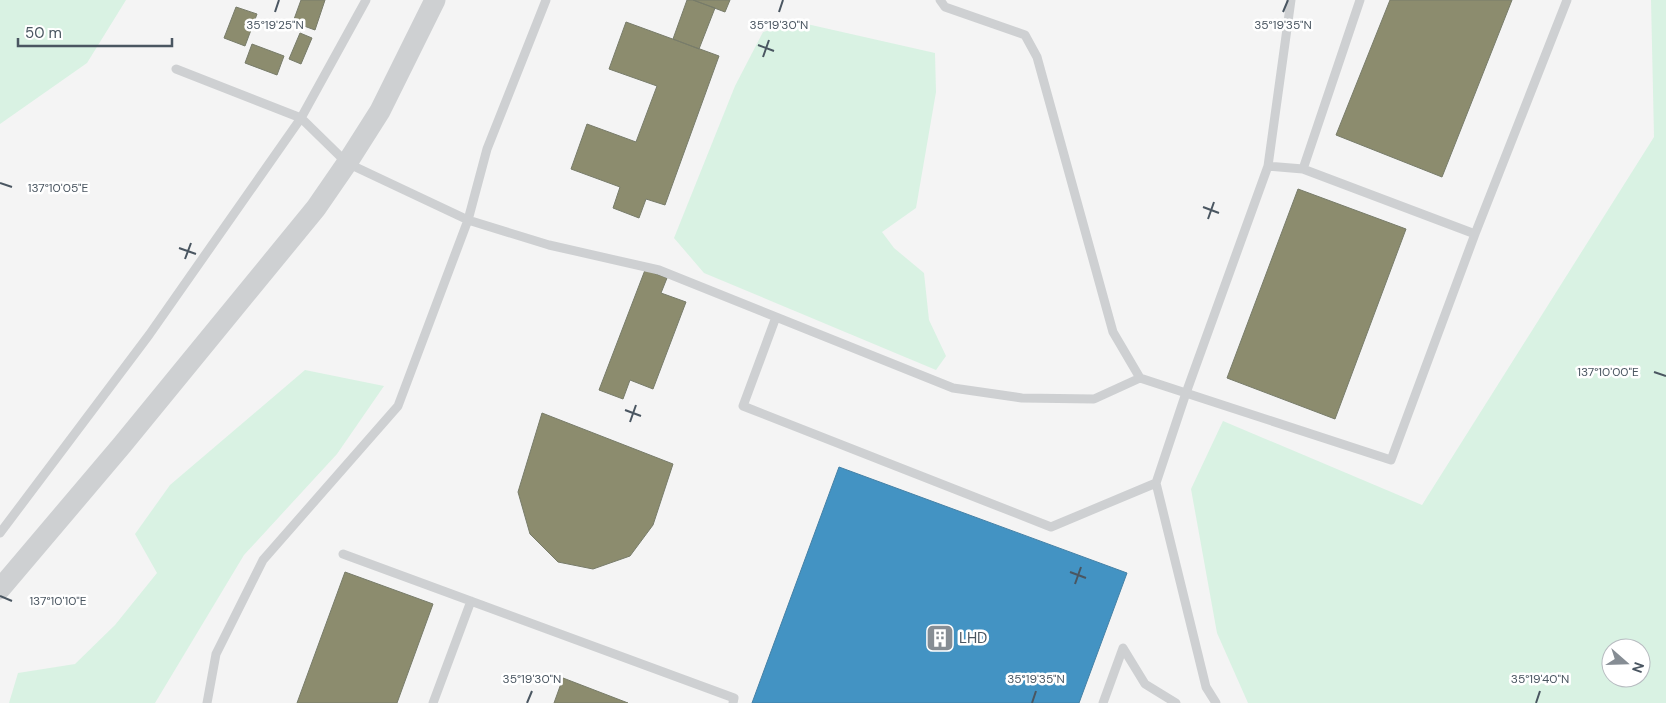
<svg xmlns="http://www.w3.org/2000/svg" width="1666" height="703" font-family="'DM Sans',sans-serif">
	<rect width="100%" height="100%" fill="#f4f4f4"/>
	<path fill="#d9f2e3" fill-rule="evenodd" d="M0,0h126l-39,63 -87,61z
		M1651,0h15v703h-418l-31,-70 -26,-144 32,-68 199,84 232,-368zM1611,648h30v30h-30z
		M798,22l137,31 1,39 -20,116 -34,24 12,16 30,25 5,47 17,36 -10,14 -232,-97 -30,-35 61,-152 28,-54z
		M305,370l79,16 -47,68 -93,101 -89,148h-146l9,-30 57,-9 40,-39 42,-52 -22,-39 35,-49z"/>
	<path fill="#4393c3" stroke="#4581a6" d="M839,467l288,106 -48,130h-327z"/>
	<path fill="#8c8c6e" stroke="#787c6a" d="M301,0h24l-10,30 -22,-8z
		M687,0h6l22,8 -16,41 -26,-10z
		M693,0h37l-5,12z
		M1390,0h122l-70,177 -106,-42z
		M236,7l21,7 -12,32 -21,-8z
		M626,22l93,34 -54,149 -19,-6 -7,19 -26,-10 7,-21 -49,-18 16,-45 49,18 21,-56 -48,-17z
		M300,33l12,5 -11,26 -12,-5z
		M252,44l32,12 -7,19 -32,-12z
		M1298,189l108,40 -71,190 -108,-41z
		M645,270l22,8 -6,15 25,9 -33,87 -23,-9 -7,19 -24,-9z
		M542,413l131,51 -20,61 -23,31 -37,13 -35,-7 -28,-28 -12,-42z
		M345,572l88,32 -36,99h-100z
		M563,678l65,25h-74z"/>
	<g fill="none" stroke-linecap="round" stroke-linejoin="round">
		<path stroke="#ced0d2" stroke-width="9" d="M940,0l5,7 80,28 12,22 76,275 27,46
			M176,69l125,49 46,45 121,57 81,25 110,25 294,118 69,10 72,1 46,-21 251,82 84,-226 92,-234
			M1268,166l35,3 172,65
			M1303,169l57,-169
			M776,317l-33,89 308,121 105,-44
			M0,533l149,-198 152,-217 65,-118
			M343,554l391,144 -1,5
			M207,703l9,-49 47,-94 135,-154 70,-186 19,-71 59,-149
			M433,703l38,-102
			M1103,703l20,-55 22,36 31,19
			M1216,703l-10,-16 -50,-204 30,-90 82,-227 23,-166"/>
		<path stroke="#ced0d2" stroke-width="21" d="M0,589l122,-144 194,-237 31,-45 33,-52 55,-111"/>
	</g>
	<path fill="none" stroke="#4a5661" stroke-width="2" d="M275,12l4,-12M779,12l4,-12M1283,12l5,-12M758,45l16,6M763,57l6,-17M0,183l12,4M1203,207l16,6M1208,219l6,-17M179,248l17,6M185,259l6,-16M1654,372l12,4M625,410l16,6M630,422l6,-17M1070,572l16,6M1075,584l6,-17M0,596l12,5M527,703l5,-12M1032,703l4,-12M1536,703l4,-12"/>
	<defs>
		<symbol id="building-square" viewBox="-11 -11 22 22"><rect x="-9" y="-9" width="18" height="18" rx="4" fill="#868d94" stroke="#fff"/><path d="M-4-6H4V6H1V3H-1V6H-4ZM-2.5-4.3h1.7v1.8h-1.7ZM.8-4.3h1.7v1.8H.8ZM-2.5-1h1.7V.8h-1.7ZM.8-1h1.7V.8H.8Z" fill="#fff"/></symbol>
	</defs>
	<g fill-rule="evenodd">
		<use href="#building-square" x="924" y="622" width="32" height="32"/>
	</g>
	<g text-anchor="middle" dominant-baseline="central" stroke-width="5" stroke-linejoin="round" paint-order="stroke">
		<g font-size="15" fill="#4a5661" stroke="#fff" text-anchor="start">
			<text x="959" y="638">LHD</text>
		</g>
	</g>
	<g font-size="12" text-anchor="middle" fill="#4a5661" stroke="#fff" stroke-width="5" stroke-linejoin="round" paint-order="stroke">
		<text x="275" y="29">35°19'25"N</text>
		<text x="779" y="29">35°19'30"N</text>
		<text x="1283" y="29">35°19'35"N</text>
		<text x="58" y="192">137°10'05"E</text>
		<text x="1608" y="376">137°10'00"E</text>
		<text x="58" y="605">137°10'10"E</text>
		<text x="532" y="683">35°19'30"N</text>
		<text x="1036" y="683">35°19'35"N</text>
		<text x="1540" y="683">35°19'40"N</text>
	</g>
	<g transform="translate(1626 663) rotate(110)"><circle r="24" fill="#ffffff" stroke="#b7bbc0"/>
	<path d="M0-4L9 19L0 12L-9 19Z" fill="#868d94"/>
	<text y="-8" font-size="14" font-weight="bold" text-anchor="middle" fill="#4a5661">N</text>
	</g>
	<path d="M18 38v8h154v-8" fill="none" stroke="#4a5661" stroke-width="2.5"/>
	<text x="25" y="38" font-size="15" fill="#4a5661" stroke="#ffffff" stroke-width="4" paint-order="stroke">50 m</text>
</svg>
